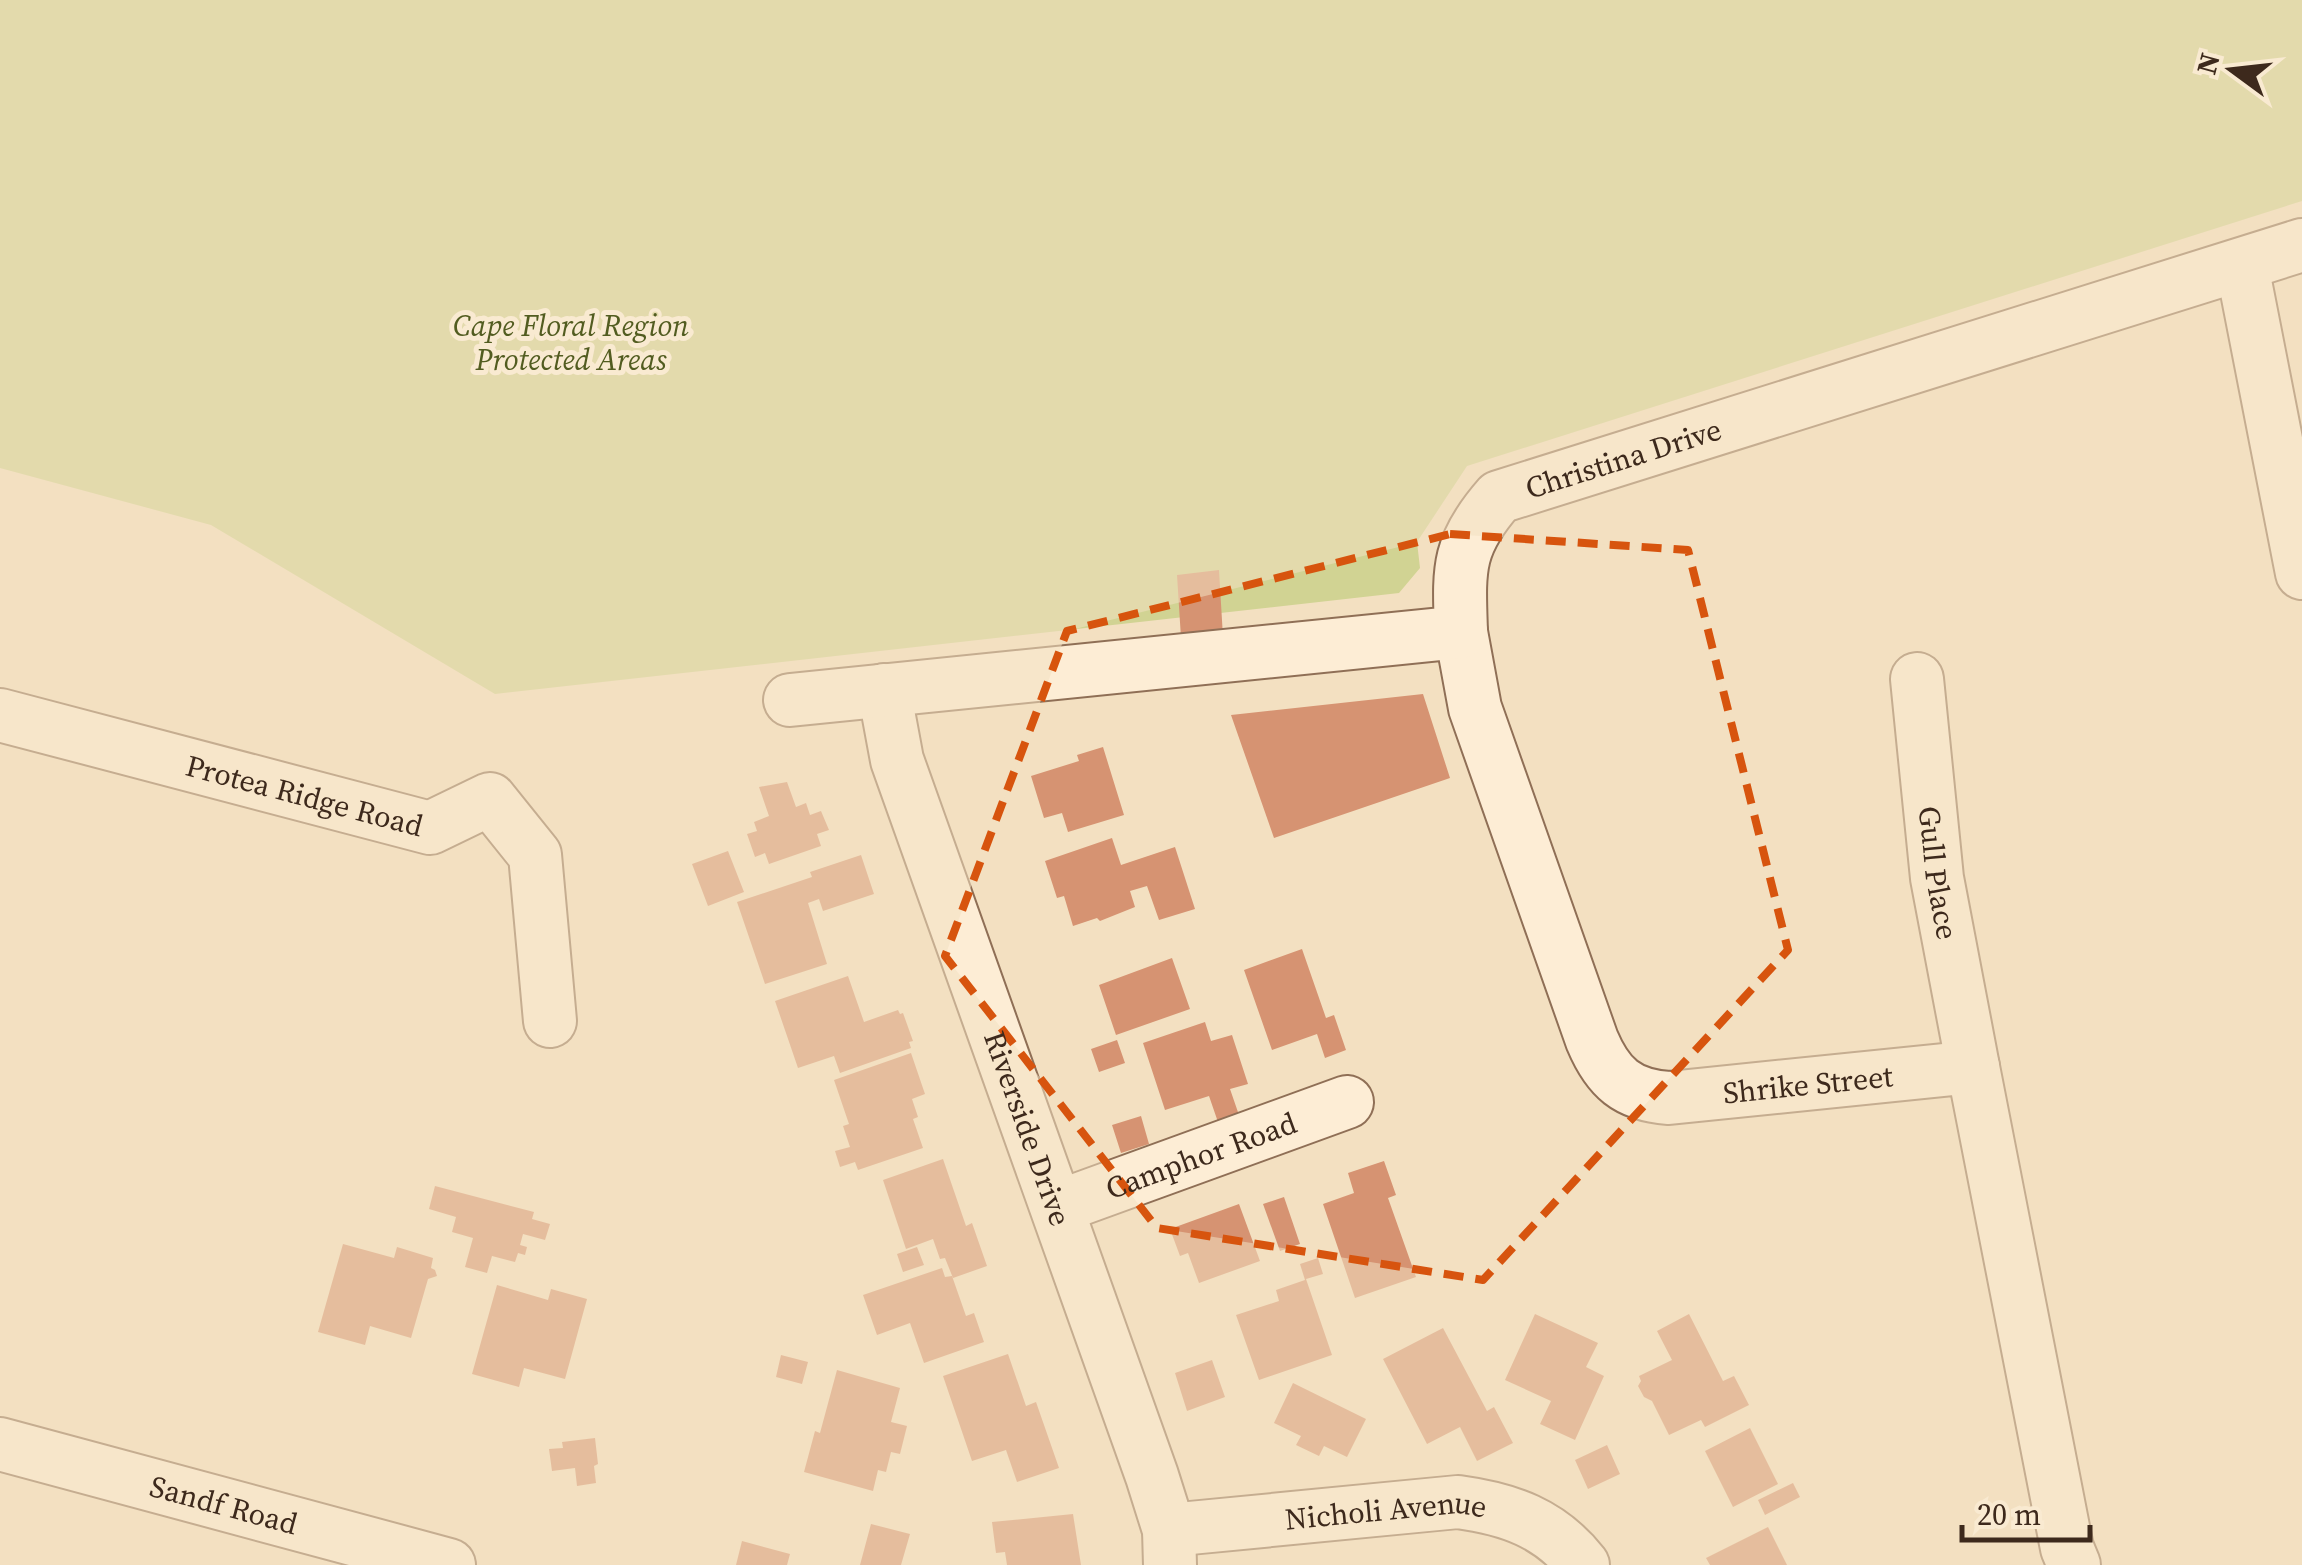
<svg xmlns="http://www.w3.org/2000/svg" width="2302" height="1565" font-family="'Source Serif 4',serif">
	<rect width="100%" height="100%" fill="#f3e0c1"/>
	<path fill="#d1d393" d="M0,0h2302v201l-835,265 -50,76 3,26 -21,25 -904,101 -284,-169 -211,-57z"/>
	<path fill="#d69372" d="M1219,570l4,67 -42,1 -4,-63z
		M1423,694l27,84 -176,60 -43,-123z
		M1103,747l21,68 -56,17 -6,-19 -18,5 -13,-42 48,-15 -2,-6z
		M787,782l9,25 10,-4 4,12 11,-4 8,19 -12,4 4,12 -52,18 -4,-11 -10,4 -8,-23 10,-3 -3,-9 15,-6 -10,-29z
		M1112,838l9,27 54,-18 20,62 -36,11 -12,-34 -17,5 5,16 -35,14 -3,-3 -24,8 -9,-30 -7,2 -12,-37z
		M728,851l16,41 -36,14 -16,-42z
		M861,855l13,39 -51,17 -4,-12 -11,4 19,61 -62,20 -28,-82 75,-25 -2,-5z
		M1302,949l24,69 8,-3 12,35 -21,8 -8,-24 -45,16 -28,-80z
		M1172,958l18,51 -74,26 -17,-50z
		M848,976l16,46 34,-12 2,4 3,-1 10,28 -4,1 2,6 -71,25 -6,-17 -36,12 -23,-67z
		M1205,1022l6,19 21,-6 16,49 -18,5 10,29 -21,7 -10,-29 -44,14 -22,-67z
		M1117,1040l8,23 -26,9 -8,-23z
		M911,1053l14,41 -13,5 6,18 -5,2 10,29 -65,22 -3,-8 -15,5 -5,-16 15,-4 -7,-21 6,-2 -15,-44z
		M1141,1116l8,28 -28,9 -9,-28z
		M943,1159l23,67 6,-3 15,43 -34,12 -8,-20 -5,1 -7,-20 -27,10 -23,-69z
		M1384,1161l12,34 -8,3 28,79 -61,21 -32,-94 31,-11 -6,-20z
		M435,1186l99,26 -2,7 18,5 -5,16 -22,-6 -3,11 7,2 -2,8 -7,-2 -3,9 -23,-6 -5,17 -22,-6 8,-29 -21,-6 4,-15 -27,-8z
		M1284,1197l16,47 -20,7 -17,-47z
		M1239,1204l21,57 -61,22 -11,-30 -8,3 -10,-27z
		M343,1244l51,14 3,-11 36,11 -2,10 4,2 2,6 -9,3 -17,59 -41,-12 -5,19 -47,-13z
		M917,1247l7,18 -21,7 -6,-18z
		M1318,1258l5,16 -17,5 26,76 -73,25 -23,-65 43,-14 -3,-11 29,-10 -5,-16z
		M942,1268l3,9 7,-1 14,40 8,-3 10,29 -60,21 -14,-40 -33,12 -14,-40z
		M497,1285l51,15 3,-11 36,10 -22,80 -41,-11 -5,19 -47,-13z
		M1535,1314l63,29 -12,24 18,9 -29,64 -35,-16 11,-23 -46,-21z
		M1689,1314l34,67 11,-5 15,29 -44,22 -4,-7 -32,15 -17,-34 -8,-4 -6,-11 3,-5 -2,-5 33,-16 -15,-29z
		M1443,1328l44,83 7,-4 19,36 -36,18 -17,-34 -33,17 -44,-85z
		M1008,1354l18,52 10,-4 23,66 -42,14 -11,-32 -34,11 -29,-85z
		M781,1355l27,7 -6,22 -26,-7z
		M1212,1360l13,37 -38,14 -12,-38z
		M837,1370l63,18 -9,34 16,4 -7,28 -9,-2 -5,20 -8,-2 -5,21 -69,-19 11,-41 5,2z
		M1293,1383l73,36 -19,38 -23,-11 -5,10 -23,-11 5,-9 -27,-13z
		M1750,1428l28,56 -45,23 -28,-56z
		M595,1438l3,26 -4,2 2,17 -19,3 -2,-18 -23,3 -3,-22 14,-1 -1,-6z
		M1607,1445l13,29 -32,15 -13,-29z
		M1793,1483l7,14 -35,18 -7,-15z
		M1073,1514l8,51h-74l-2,-13 -9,1 -4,-31z
		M871,1524l39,10 -9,31h-41z
		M1768,1527l19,38h-77l-4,-7z
		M742,1541l48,13 -3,11h-51z"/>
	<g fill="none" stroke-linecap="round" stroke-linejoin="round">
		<defs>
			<g id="street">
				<path d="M2242,266l60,307"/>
				<path id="s1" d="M1461,632l14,76 117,332c16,38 35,55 77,58l304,-31 94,481 7,17"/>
				<path id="s2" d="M1917,679l20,199 36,189"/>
				<path id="s3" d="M884,690l13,70 255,716 17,54 1,35"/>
				<path id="s4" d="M790,700l671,-68c-2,-62 -5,-86 38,-135l803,-252"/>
				<path id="s5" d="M0,715l430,113 60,-29 45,56 15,166"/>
				<path id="s6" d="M1058,1207l289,-105"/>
				<path id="s7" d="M0,1444l449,121"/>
				<path id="s8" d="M1169,1530l289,-28c51,7 92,21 125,63"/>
			</g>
		</defs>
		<use href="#street" stroke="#8f6f56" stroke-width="56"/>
		<use href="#street" stroke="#fdedd5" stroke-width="52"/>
	</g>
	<path d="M0 0H2302V1565H0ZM1450,534l238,16 100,400 -305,330 -326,-52 -212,-272 122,-325z" fill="#f3e0c1" fill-opacity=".55" fill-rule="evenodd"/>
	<path fill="none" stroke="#d7540e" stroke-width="8" stroke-dasharray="20 12" stroke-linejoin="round" d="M1450,534l238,16 100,400 -305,330 -326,-52 -212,-272 122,-325z"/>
	<g text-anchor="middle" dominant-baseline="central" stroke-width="10" stroke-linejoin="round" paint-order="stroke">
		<g font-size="30" font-style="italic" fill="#525c20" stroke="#f9ead1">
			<text x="571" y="325">Cape Floral Region<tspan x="571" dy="34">Protected Areas</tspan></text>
		</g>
		<g font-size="30" fill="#3d291c" stroke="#f9ead1">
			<text stroke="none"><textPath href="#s4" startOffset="950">Christina Drive</textPath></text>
			<text stroke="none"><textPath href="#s5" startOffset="315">Protea Ridge Road</textPath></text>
			<text stroke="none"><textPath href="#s2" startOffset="195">Gull Place</textPath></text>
			<text stroke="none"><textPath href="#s1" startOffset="672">Shrike Street</textPath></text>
			<text stroke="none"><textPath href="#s3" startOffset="462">Riverside Drive</textPath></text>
			<text stroke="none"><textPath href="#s6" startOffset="152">Camphor Road</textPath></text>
			<text stroke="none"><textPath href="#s7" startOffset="232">Sandf Road</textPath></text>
			<text stroke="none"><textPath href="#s8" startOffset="218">Nicholi Avenue</textPath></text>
		</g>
	</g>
	<g transform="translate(2232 70) rotate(285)" stroke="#f9ead1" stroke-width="8" paint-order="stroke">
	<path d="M0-8L18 38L0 25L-18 38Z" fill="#3d291c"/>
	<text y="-15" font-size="28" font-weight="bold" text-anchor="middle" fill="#3d291c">N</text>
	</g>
	<path d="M1962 1525v15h128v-15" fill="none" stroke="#3d291c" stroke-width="5"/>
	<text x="1977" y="1525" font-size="30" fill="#3d291c" stroke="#f9ead1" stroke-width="8" paint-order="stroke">20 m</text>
</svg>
